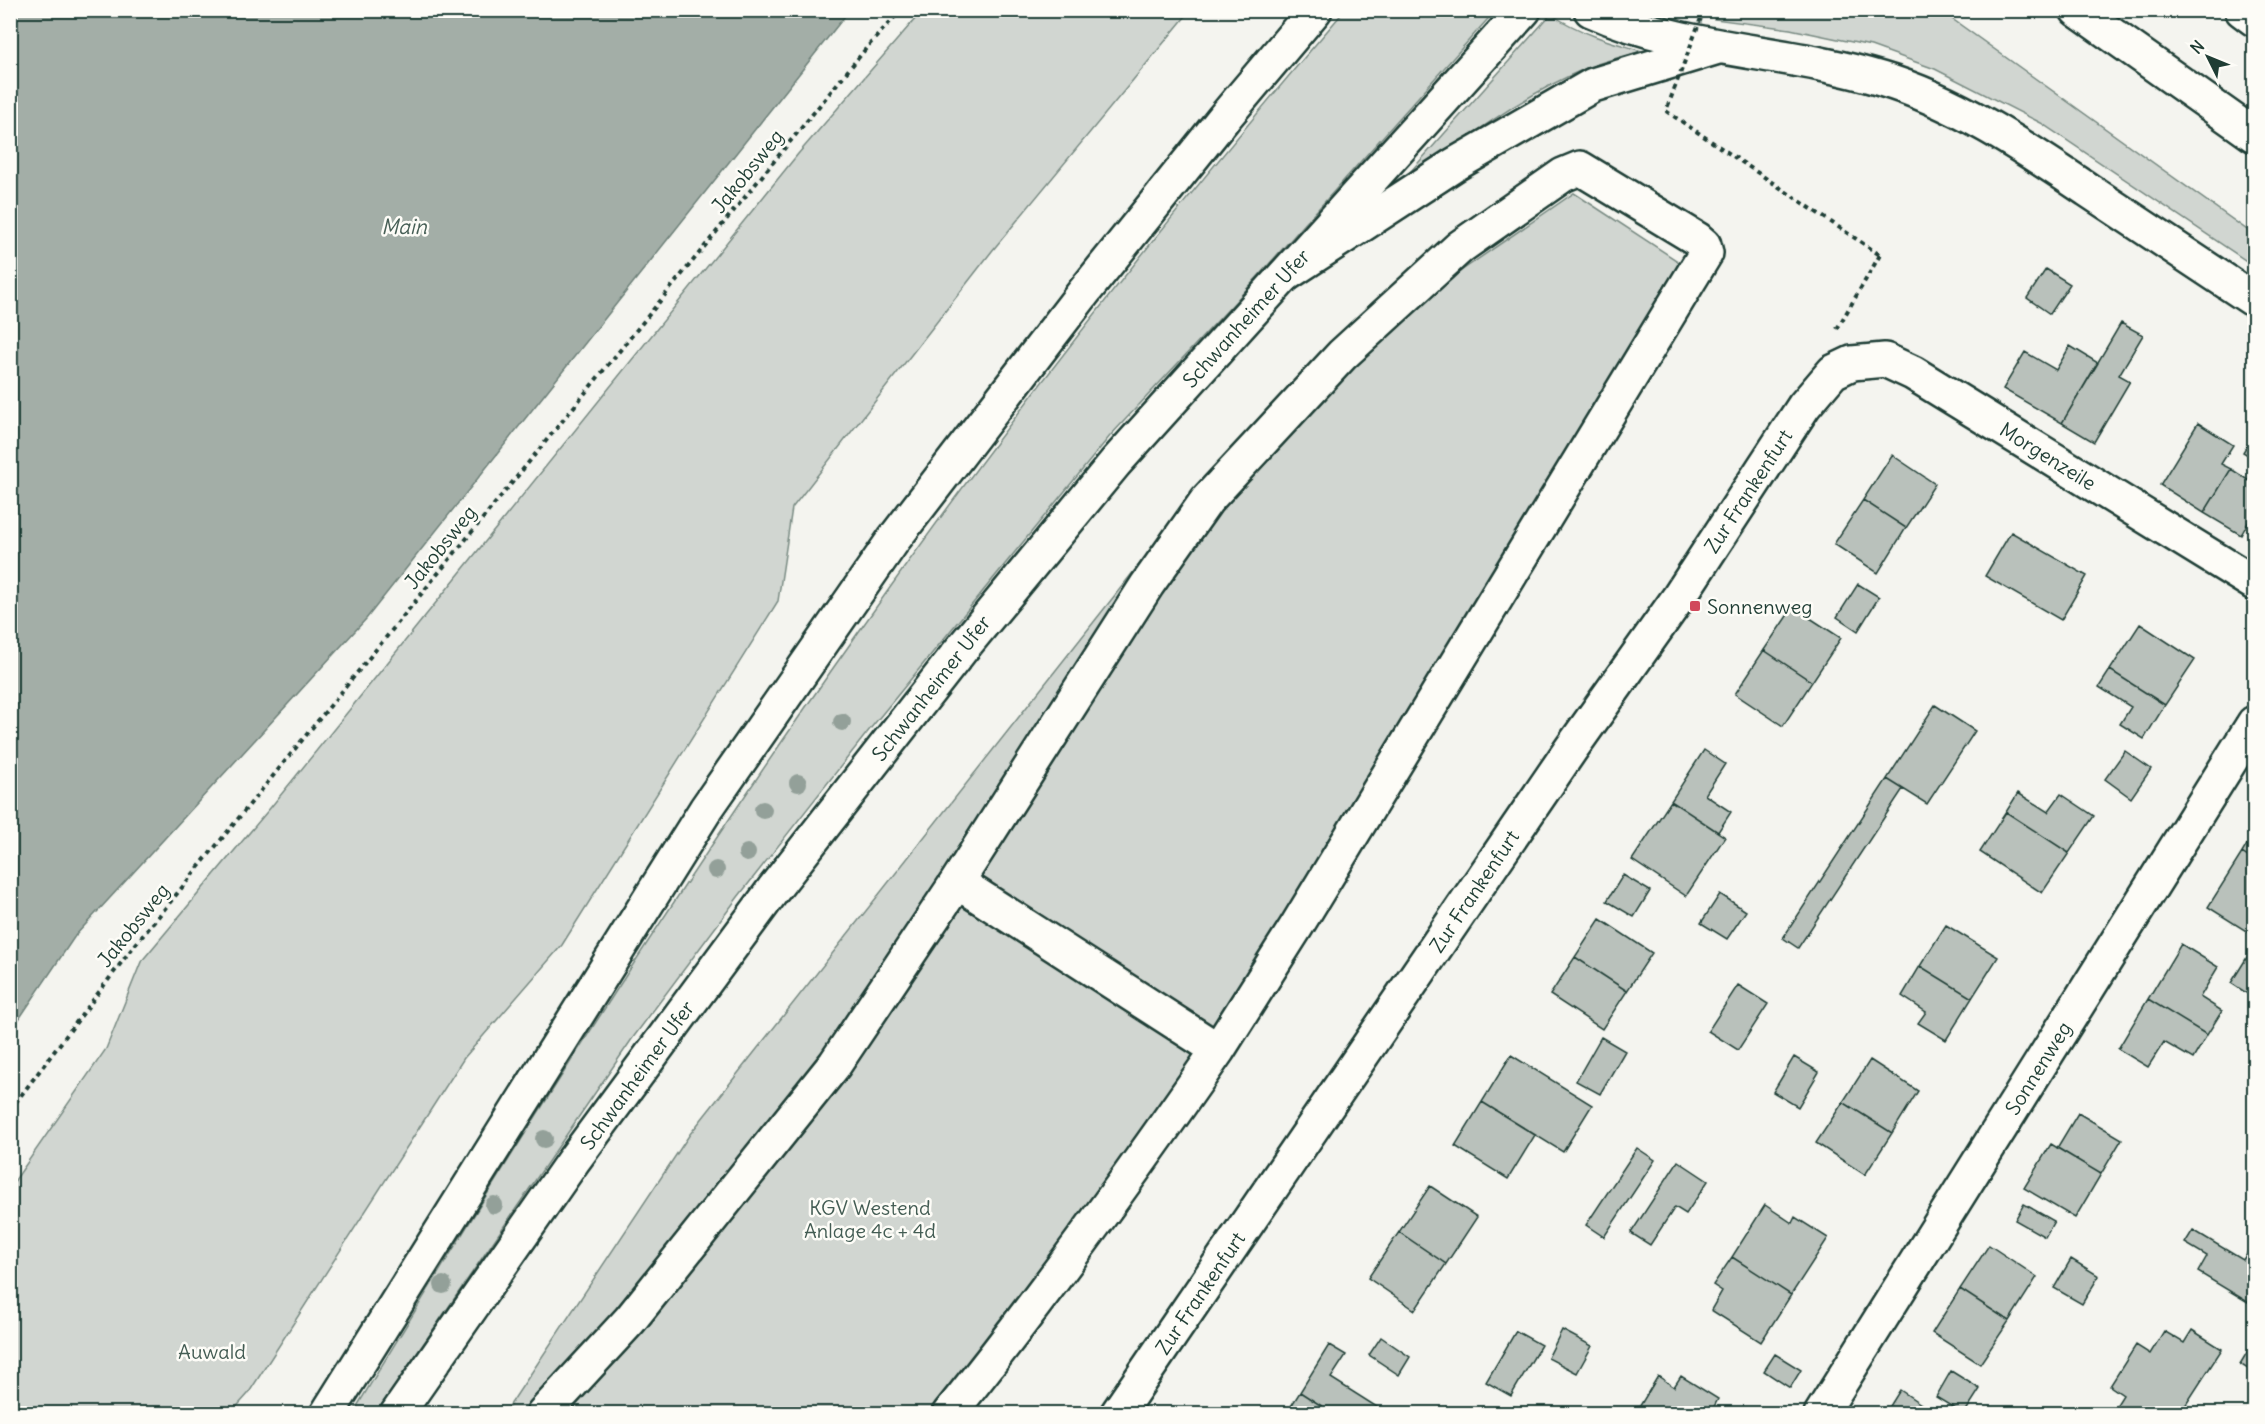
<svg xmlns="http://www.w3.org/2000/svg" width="2265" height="1424" font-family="Delius,sans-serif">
	<rect width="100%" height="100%" fill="#f4f4ef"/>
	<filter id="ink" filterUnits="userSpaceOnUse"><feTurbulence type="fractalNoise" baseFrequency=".0167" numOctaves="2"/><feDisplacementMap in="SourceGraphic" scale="12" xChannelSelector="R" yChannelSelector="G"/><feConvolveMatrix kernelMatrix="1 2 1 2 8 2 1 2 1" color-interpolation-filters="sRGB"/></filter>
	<g filter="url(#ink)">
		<path fill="#d1d6d1" stroke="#788a82" stroke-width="1.5" d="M923,10l267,1 -198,240 -200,257 -14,93 -216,344 -98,113 -216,336 -17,19h-220v-227l95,-137 35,-87 130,-155 527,-653z
			M1345,10l150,1 -259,290 -126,135 -240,293 -132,168 -106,142 -256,374h-23c159,-263 324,-525 502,-776 152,-217 317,-426 490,-627z
			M1651,11l41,-1v1l-3,6z
			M1717,11h224l313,224v31l-213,-143 -106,-54 -64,-23 -81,-17 -76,-10z
			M1551,14c28,19 59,28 91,37 -17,5 -36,9 -53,16 -67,28 -125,72 -182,117l-4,-4z
			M1574,193l128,84 -734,1136 -464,1 186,-280 459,-582 264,-248z"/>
		<path fill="#a3aea7" stroke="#6e8179" stroke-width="1.5" d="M11,10l838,1 -483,608 -291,317 -64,95z"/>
		<path fill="#b9c1bb" stroke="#1f3d34" stroke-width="1.5" d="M2046,269l24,15 -20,30 -23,-16z
			M2121,323l22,12 -24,40 11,6 -36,61 -32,-19z
			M2070,346l28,17 -36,60 -59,-34 22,-37 31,18z
			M2198,423l35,22 -12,19 10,5 -27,44 -44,-28z
			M2254,434v25l-11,-7z
			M1892,455l43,29 -29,44 -43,-28z
			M2231,469l23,15v28l-13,23 -37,-22z
			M1863,500l43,28 -28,45 -44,-29z
			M2011,532l76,44 -26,44 -76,-44z
			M1858,584l21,13 -21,34 -21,-14z
			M1793,607l48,31 -29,44 -48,-32z
			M2140,624l55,36 -30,45 -55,-35z
			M1764,650l48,32 -29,44 -48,-32z
			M2110,670l55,35 -21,34 -24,-15 11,-17 -32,-20z
			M1935,705l40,26 -48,73 -40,-25z
			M1704,750l21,14 -20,31 26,17 -13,20 -47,-31z
			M2125,751l26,18 -20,29 -26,-19z
			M1887,779l16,10 -105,159 -15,-10z
			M2018,793l30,19 13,-18 33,22 -25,37 -63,-41z
			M1671,801l54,36 -39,59 -54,-36z
			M2006,812l63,41 -27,40 -62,-41z
			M2254,833v28l-12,-8z
			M2242,853l12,8v75l-46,-29z
			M1623,875l27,16 -16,26 -27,-16z
			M1720,894l26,17 -19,28 -26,-16z
			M1600,919l52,34 -25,38 -52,-34z
			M1946,925l52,32 -26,41 -52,-32z
			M2181,944l37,23 -18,30 22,14 -15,24 -59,-36z
			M2254,946v52l-23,-15z
			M1575,957l52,34 -25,38 -52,-34z
			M1920,966l52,32 -26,42 -28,-17 8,-11 -24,-16z
			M1738,985l30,19 -30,46 -30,-19z
			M2148,999l59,36 -14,24 -29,-17 -16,25 -30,-18z
			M1601,1037l24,14 -25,43 -24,-13z
			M1511,1055l81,50 -29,47 -81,-50z
			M1794,1057l25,15 -21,35 -25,-15z
			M1870,1060l48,31 -26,42 -49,-31z
			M1482,1102l53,33 -27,44 -53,-33z
			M1843,1102l49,31 -27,42 -49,-32z
			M2078,1113l44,26 -21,35 -44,-26z
			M2051,1144l50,30 -26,44 -51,-30z
			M1637,1148l18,12 -51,77 -18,-12z
			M1678,1161l30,20 -22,33 -11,-7 -25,38 -19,-12z
			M1430,1186l47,31 -31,47 -47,-32z
			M2024,1204l30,17 -9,16 -30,-17z
			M1765,1205l27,18 3,-6 33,21 -37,57 -59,-38z
			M2193,1230l50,30 11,-19v58l-3,5 -53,-32 9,-16 -22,-13z
			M1399,1232l47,32 -31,46 -47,-32z
			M1989,1245l48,32 -28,44 -49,-32z
			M1732,1257l59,38 -30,47 -50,-32 11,-19 -9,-6z
			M2071,1259l28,17 -17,28 -28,-16z
			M1960,1289l49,32 -29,43 -48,-31z
			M1562,1330l30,16 -15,27 -29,-15z
			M2192,1330l30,19 -39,60 7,5h-79l12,-19 -13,-9 26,-41 14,9 14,-23 20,12z
			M1516,1331l25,14 -30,51 -25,-14z
			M1381,1337l29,20 -11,18 -30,-20z
			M2254,1341v32l-14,-9z
			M1329,1345l17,10 -15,23 57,36h-54l-34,-22z
			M1775,1354l26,16 -11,18 -26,-17z
			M1951,1371l29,18 -16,25 -28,-17z
			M1658,1376l16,11 7,-11 37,23 -8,15h-75z
			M1900,1390l36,24h-51z
			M1300,1392l34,22h-48z"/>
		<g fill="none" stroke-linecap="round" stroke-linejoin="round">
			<defs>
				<path id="minor" d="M543,1414l87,-94 205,-256 122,-182 190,-297 60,-85 135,-145 118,-108 103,-72 17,-7 117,71 7,6 2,8 -410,674 -78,123 -261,-168
					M949,1414c95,-118 183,-240 269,-364
					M1117,1414l454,-665 108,-152 125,-191 29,-34 19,-9 33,-3 28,13 341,210
					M1821,1414l433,-691"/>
				<path id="major" d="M327,1414l379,-605 188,-270 190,-247 140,-174 91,-108
					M397,1414l176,-253 200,-271 187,-239 155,-188 409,-453"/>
				<path id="highway" d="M1591,10c91,41 196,40 290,69 75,22 143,68 207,111 56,37 111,74 166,110
					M2077,10l177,125
					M2242,10l12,9
					M1285,275l169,-110 139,-80 125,-38"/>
			</defs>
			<use href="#minor" stroke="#1f3d34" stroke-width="38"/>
			<use href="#major" stroke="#1f3d34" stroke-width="38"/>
			<use href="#highway" stroke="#1f3d34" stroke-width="38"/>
			<path stroke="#1f3d34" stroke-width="4" stroke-dasharray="4.5 4.5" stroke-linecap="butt" d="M1837,329l43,-74
				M10,1110l117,-155 741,-909 33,-36"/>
			<use href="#minor" stroke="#fdfcf7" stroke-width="33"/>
			<use href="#major" stroke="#fdfcf7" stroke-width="33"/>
			<use href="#highway" stroke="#fdfcf7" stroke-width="33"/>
			<path stroke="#1f3d34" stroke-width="4" stroke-dasharray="4.5 4.5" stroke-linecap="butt" d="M1704,10l-38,101 214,144"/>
		</g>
		<g fill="#93a099">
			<circle cx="842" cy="722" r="9"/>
			<circle cx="798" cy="783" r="9"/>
			<circle cx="763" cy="810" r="9"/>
			<circle cx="747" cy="853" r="9"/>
			<circle cx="716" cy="870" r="9"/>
			<circle cx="544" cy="1139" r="9"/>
			<circle cx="494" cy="1205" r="9"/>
			<circle cx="443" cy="1285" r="9"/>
		</g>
	</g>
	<rect fill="#d1495b" stroke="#fdfcf7" stroke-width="2" x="1689" y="600" width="12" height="12" rx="3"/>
	<g text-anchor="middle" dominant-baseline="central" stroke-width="5" stroke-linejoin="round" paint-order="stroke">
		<g font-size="20" fill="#1f3d34" stroke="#fdfcf7">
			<text transform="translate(747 171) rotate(-51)">Jakobsweg</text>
			<text transform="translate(1246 318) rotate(-48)">Schwanheimer Ufer</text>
			<text transform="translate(2048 456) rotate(32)">Morgenzeile</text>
			<text transform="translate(1748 491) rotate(-57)">Zur Frankenfurt</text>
			<text transform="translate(440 547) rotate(-51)">Jakobsweg</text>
			<text transform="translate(931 688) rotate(-52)">Schwanheimer Ufer</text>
			<text transform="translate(1474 891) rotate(-56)">Zur Frankenfurt</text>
			<text transform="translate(133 925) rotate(-51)">Jakobsweg</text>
			<text transform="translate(2038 1068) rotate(-58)">Sonnenweg</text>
			<text transform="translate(637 1075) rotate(-54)">Schwanheimer Ufer</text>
			<text transform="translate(1200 1293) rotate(-56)">Zur Frankenfurt</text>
		</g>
		<g font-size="20" fill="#1f3d34" stroke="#fdfcf7" text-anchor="start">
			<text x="1707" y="606">Sonnenweg</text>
		</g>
		<g font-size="20" fill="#435c53" stroke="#fdfcf7">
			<text x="870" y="1207">KGV Westend<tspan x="870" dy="23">Anlage 4c + 4d</tspan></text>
			<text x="212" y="1351">Auwald</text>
		</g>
		<g font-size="21" font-style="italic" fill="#475f56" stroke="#fdfcf7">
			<text x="404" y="226">Main</text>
		</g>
	</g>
	<rect width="2265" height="1424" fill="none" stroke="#fdfcf7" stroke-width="36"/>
	<rect x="18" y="18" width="2229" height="1388" fill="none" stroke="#1f3d34" stroke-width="2" filter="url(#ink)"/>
	<g transform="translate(2208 57) rotate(313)" stroke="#fdfcf7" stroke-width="4.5" paint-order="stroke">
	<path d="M0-4.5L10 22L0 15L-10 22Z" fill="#1f3d34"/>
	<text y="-9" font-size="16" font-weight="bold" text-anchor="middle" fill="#1f3d34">N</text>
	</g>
</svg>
